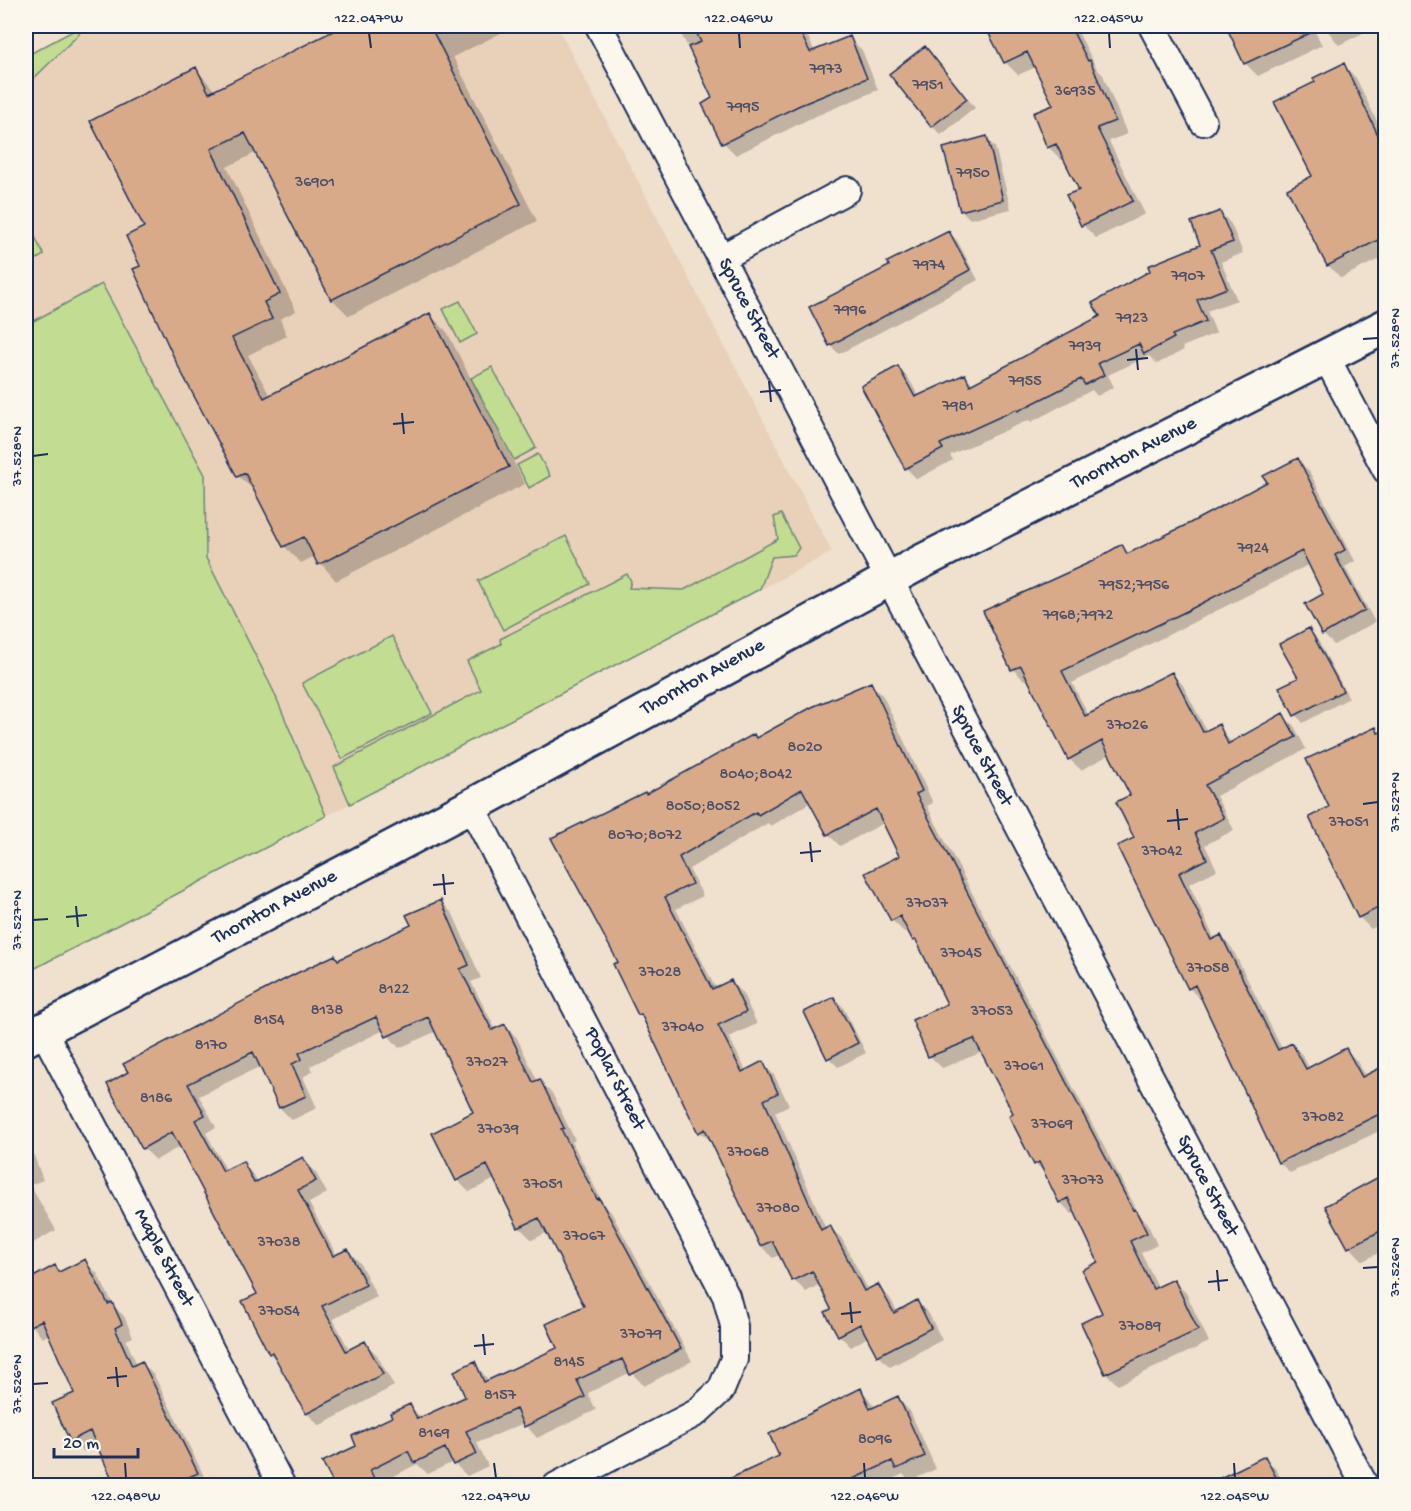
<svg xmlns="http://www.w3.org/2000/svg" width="1411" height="1511" font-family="'Gochi Hand',sans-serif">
	<rect width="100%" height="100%" fill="#f0e0ce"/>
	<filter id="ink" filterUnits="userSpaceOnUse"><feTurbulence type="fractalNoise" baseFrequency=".0167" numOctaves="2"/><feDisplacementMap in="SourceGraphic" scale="12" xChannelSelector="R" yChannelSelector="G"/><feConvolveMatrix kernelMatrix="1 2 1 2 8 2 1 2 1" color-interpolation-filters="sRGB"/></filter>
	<g filter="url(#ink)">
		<path fill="#e9d0b9" d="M83,26h474l275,526 -806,421v-917z"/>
		<path fill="#c2dc92" stroke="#6e8678" stroke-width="1.5" d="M82,26l-3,8 -53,52v-30z
			M26,219l18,36 -18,10z
			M102,284l103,191 1,83 67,132 53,126 -300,157v-648z
			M460,301l17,33 -17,9 -17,-34z
			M492,367l44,81 -22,12 -43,-82z
			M538,454l12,22 -21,12 -12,-23z
			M781,514l18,34 -5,7 -22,2 -12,32 -410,215 -16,-37 147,-77 -14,-29 34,-17 -1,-5 127,-65 4,7 -2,7 55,2 94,-51 -4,-22z
			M566,536l24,48 -87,46 -25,-49z
			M392,636l40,77 -90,46 -40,-76z"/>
		<path fill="#0003" fill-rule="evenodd" d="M346,26h151l4,7 -48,24 84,164 -188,95 -17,-17 -75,-147 -30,15 69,144 -16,8 7,17 -39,19 22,41 160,-81 17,17 78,152 -189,97 -21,-25 -14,7 -17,-17 -28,-54 -18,-16 -96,-210 4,-38 50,-159 20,23zM310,532l1,3 -23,11v-4z
			M677,26h126l12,26 34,-14 13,12 16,40 -67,28 -75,37 -12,-12 -10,-44z
			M987,26h88l22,43 6,6 24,59 -18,7 36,73 -49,24 -13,-13 -2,-35 -16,-31 -3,1 -14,-13 7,-41 -19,-39 -18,8 -13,-13z
			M1227,26h85l10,19 -64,31 -13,-13z
			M1324,26h53l-38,19z
			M934,57l41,51 -34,27 -9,-9z
			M1343,65l13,13 30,62v112l-5,2 2,3 -42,21 -13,-13 -39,-76 25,-12 3,-94z
			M986,138l9,9 16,62 -41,10 -9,-9z
			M1220,212l11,12 12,29 -22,9 16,38 -30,11 9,22 -34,14 2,3 -27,14 -8,-8 -41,19 6,12 -17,9 -5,-6 -61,32 -2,-2 -79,35 3,5 -36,19 -11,-11 -8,-100 11,11 10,18 46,-22 9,10 128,-68 100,-71z
			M949,232l9,10 20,38 -139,74 -9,-9 61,-79z
			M1298,460l11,11 46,90 -10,6 30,55 -41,23 -11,-11 2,-40 -15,-30 -238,119 17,33 83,-42 11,11 24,47 11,-6 14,17 50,-28 12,11 12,23 -90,47 18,34 -29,15 12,25 -28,14 26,56 6,-3 11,11 50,101 10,-5 11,12 6,12 37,-18 11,11 9,16 20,-10v61l-96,45 -11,-11 -76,-164 -3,1 -11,-11 -53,-149 -4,-43 -21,-42 -30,16 -12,-11 -40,-81 -5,2 -11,-11 80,-107 29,-16 8,8 139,-71zM1028,664l-13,6v-3z
			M1309,629l7,8 33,61 -46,25 -7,-8 -15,-27 19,-10z
			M871,684l12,12 50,107 -6,3 213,410 7,6 10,23 -16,8 17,35 16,-7 12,12 23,49 -91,43 -12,-12 -6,-110 -24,-51 -4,2 -12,-12 -13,-27 -11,-11 -21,-50 -32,-62 -41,16 -12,-12 19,-51 -28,-58 -12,-18 -5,3 -12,-12 9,-63 -17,-34 -44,23 -12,-12 -17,-32 -40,24 -3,-3 -79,46 14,27 -27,13 40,80 15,-7 12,12 14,30 -28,13 17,34 16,-8 12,12 15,30 -14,7 51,117 4,-2 12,12 27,52 9,-5 12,12 8,15 19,-11 12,12 13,26 -52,27 -12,-12 -10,-18 -17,10 -12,-12 -6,-26 -13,-25 -14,8 -12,-12 -13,-26 -8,4 -12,-12 -48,-103 -13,-11 -54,-112 -7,-6 -18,-52 26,-166z
			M1375,729l5,5 6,-2v190l-15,7 -12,-12 -28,-110z
			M441,902l12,12 28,64 -10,4 25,48 9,-5 12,13 21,44 14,11 23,47 -3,2 32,63 7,7 81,149 -48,25 -13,-14 -43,21 8,17 -59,28 -13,-15 -47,20 11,23 -21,10 -14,-14 -25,12 -11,-10 -36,19 1,3h-47l-11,-23 34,-17 52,-40 12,13 45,-21 8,-35 14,18 70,-32 27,-43 -38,-74 -16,8 -13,-13 -24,-48 -26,13 -12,-12 18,-67 -38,-82 -38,17 -15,-18 -74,36 3,5 -10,6 14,31 -25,12 -12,-12 -19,-42 -62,30 17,31 -10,6 21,38 16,-8 16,19 44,-23 12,12 12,22 -18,10 28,53 11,-6 12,13 17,34 -44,22 17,32 15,-8 12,12 17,31 -75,40 -12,-13 -27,-49 -10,-10 -26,-52 15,-8 -78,-148 -25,14 -13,-12 -34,-63 226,-128 4,4 74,-35z
			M834,998l9,9 23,46 -28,14 -9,-9z
			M26,1134l17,46 -13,5 26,45 -28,16 -2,-3z
			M1386,1175v74l-23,12 -13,-14z
			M84,1261l13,12 17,33 10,10 9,21 -7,3 11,25 5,-2 12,12 55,111h-93l-18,-41 -14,7 -13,-12 5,-47 -26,-59 -8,4 -16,-21v-35l29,-15 6,6z
			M861,1389l15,19 21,-10 13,13 26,58 -26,12 -7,-7 -24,12h-163l65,-30 49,-49 -1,-3z
			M1264,1458l12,11 9,17h-55l10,-6z
			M693,1478l8,8h-23z"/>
		<path fill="#d8aa89" stroke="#1b2f5e" stroke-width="1.5" d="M343,26h87l91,178 -190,96 -86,-167 -34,16 69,145 -16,8 8,17 -40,19 32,60 166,-85 79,154 -191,98 -14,-28 -21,10 -38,-74 -8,4 -60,-113 -44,-95 7,-3 -14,-30 18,-9 -54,-106 106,-54 13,26z
			M693,26h104l13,26 40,-16 17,42 -69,28 -76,38 -20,-40 10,-6 -24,-51 13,-5z
			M985,26h85l18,35 2,-1 25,61 -18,7 36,73 -52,25 -15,-31 13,-5 -23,-46 -9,4 -14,-35 20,-8 -26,-53 -23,11z
			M1226,26h99l-81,38z
			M925,46l42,53 -36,28 -42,-53z
			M1344,63l42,89v84l-59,30 -40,-77 25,-13 -38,-74 41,-20 -2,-4z
			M987,136l16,64 -43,11 -17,-63z
			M1220,211l13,31 -22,8 16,38 -30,12 9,21 -34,14 2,3 -30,16 -5,-10 -41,19 6,12 -19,10 -4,-6 -63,32 -1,-2 -77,35 3,5 -38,20 -44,-83 37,-20 17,31 50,-23 5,11 130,-69 -8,-13 58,-32 -2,-5 52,-21 -9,-23z
			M949,231l21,39 -141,76 -20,-39 80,-41 -2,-4z
			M1298,458l47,92 -10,5 30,55 -43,25 -17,-31 18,-10 -21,-43 -113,59 -127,61 23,45 87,-44 31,60 16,-8 9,20 55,-31 13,24 -91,48 19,33 -29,15 12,26 -28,14 32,67 10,-5 57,115 14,-7 14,26 40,-21 16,29 24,-12v46l-108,52 -83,-178 -7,4 -71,-143 17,-8 -18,-36 14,-7 -28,-54 -34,19 -47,-94 -10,4 -28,-59 110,-50 29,-17 5,10 63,-31 77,-41 -4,-6z
			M1309,628l34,63 -49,25 -15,-29 19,-9 -19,-34z
			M871,682l51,109 -6,3 217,416 2,-1 12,24 -17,8 23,48 21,-10 24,51 -93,44 -24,-51 21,-10 -20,-43 16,-8 -30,-64 -9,5 -20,-41 -5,3 -25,-49 4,-3 -39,-74 -46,18 -16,-37 35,-16 -31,-64 -3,1 -13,-25 -9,5 -26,-48 34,-17 -23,-47 -49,26 -25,-46 -44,26 -2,-3 -77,45 13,27 -27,13 47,92 19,-9 15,32 -28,13 24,47 21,-11 15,32 -14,7 57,130 9,-5 34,66 14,-7 16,29 23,-13 14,28 -54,28 -17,-32 -22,12 -13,-24 6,-3 -19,-38 -20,10 -20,-40 -12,5 -55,-117 -7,4 -57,-119 -3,1 -25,-51 5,-2 -67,-124 94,-46 1,2 108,-60 2,4 56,-31z
			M1376,727l2,6 8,-3v174l-28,14 -49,-101 20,-10 -23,-48z
			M441,900l28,65 -9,4 32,61 13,-6 28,58 7,-3 24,49 -3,1 36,70 2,-1 82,151 -51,26 -8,-16 -45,21 8,17 -61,30 -8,-18 -50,22 11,23 -24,11 -8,-17 -31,15 -6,-12 -38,19 7,15h-43l-12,-23 34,-16 -4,-10 40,-19 -2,-4 20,-9 7,15 48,-22 -11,-26 21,-10 9,21 73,-34 -11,-24 38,-18 -45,-88 -21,10 -31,-63 -31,16 -24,-48 41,-21 -45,-95 -42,20 -10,-20 -77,36 3,6 -10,5 14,32 -27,12 -26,-56 -65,32 17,31 -10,5 28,51 20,-10 11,22 49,-26 13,24 -18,9 35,66 15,-7 18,36 -44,21 24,45 19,-10 18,33 -77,40 -34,-62 -3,2 -27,-53 15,-7 -85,-162 -30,17 -35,-65 21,-12 -5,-8 172,-90 40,-19 3,5 73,-35 -5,-10z
			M834,997l24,46 -31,16 -23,-47z
			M1386,1173v55l-38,20 -23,-42z
			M85,1259l23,45 4,-2 10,22 -7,4 17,38 10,-5 56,112 -27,12h-56l-25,-54 -20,10 -18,-38 22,-10 -32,-73 -16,8v-47l29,-16 4,7z
			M861,1388l9,21 28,-13 27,60 -29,13 -4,-8 -52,24h-124l63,-29 -10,-22z
			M1265,1456l15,29h-74z"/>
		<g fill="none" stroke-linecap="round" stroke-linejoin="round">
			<defs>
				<path id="street" d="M599,26l766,1460
					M1152,26l51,96
					M721,258l126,-68
					M1326,357l60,113
					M471,806l255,490 8,30v33l-13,31 -25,23 -140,73
					M43,1030l239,456"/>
				<path id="secondary" d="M26,1039l445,-233 450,-244 465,-236"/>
			</defs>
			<use href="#street" stroke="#1b2f5e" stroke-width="30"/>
			<use href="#secondary" stroke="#1b2f5e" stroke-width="38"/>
			<use href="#street" stroke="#fbf7ec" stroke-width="26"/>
			<use href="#secondary" stroke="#fbf7ec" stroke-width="33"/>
		</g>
	</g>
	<path fill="none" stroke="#1b2f5e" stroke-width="2" d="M369,33l2,15M739,33l1,15M1109,33l1,15M1363,339l15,-1M1136,349l2,21M1127,360l21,-2M769,381l2,21M760,392l21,-2M402,413l2,21M393,424l21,-2M33,456l15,-2M1363,804l15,-2M1177,809l2,21M1167,821l21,-2M810,842l2,20M800,853l21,-2M443,874l2,21M433,885l21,-2M76,906l2,21M66,917l21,-2M33,920l15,-1M1363,1268l15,-1M1217,1270l2,21M1208,1282l20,-2M850,1302l2,21M841,1314l20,-2M483,1334l2,21M474,1346l20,-2M116,1367l2,20M107,1378l20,-2M33,1384l15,-1M125,1463l1,15M494,1463l2,15M864,1463l1,15M1234,1463l1,15"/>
	<g text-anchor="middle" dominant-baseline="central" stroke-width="5" stroke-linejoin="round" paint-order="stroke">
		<g font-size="16" fill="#4a4e69">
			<text x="826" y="70">7973</text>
			<text x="928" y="86">7951</text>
			<text x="1075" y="92">36935</text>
			<text x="743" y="108">7995</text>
			<text x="973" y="174">7950</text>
			<text x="315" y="183">36901</text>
			<text x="929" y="266">7974</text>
			<text x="1188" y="277">7907</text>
			<text x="850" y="311">7996</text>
			<text x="1132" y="319">7923</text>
			<text x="1085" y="347">7939</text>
			<text x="1025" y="382">7955</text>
			<text x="958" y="407">7981</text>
			<text x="1253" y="549">7924</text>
			<text x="1134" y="586">7952;7956</text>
			<text x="1078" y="616">7968;7972</text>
			<text x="1127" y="726">37026</text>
			<text x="805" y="748">8020</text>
			<text x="756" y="775">8040;8042</text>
			<text x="703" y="807">8050;8052</text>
			<text x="1349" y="823">37051</text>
			<text x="645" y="836">8070;8072</text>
			<text x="1162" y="852">37042</text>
			<text x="927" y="904">37037</text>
			<text x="961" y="954">37045</text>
			<text x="1208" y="969">37058</text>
			<text x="660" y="973">37028</text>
			<text x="394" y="990">8122</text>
			<text x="327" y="1011">8138</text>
			<text x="992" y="1012">37053</text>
			<text x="269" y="1021">8154</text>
			<text x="683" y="1028">37040</text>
			<text x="211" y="1046">8170</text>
			<text x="487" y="1063">37027</text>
			<text x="1024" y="1067">37061</text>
			<text x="156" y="1099">8186</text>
			<text x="1323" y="1118">37082</text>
			<text x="1052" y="1125">37069</text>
			<text x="498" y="1130">37039</text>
			<text x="748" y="1153">37068</text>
			<text x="1083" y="1181">37073</text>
			<text x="543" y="1185">37051</text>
			<text x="778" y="1209">37080</text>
			<text x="584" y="1237">37067</text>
			<text x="279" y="1243">37038</text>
			<text x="279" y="1312">37054</text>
			<text x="1140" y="1327">37089</text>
			<text x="641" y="1335">37079</text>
			<text x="569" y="1363">8145</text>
			<text x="500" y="1396">8157</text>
			<text x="434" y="1434">8169</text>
			<text x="875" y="1440">8096</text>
		</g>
		<g font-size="20" fill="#1b2f5e" stroke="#fbf7ec">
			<text transform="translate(748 309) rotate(62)">Spruce Street</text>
			<text transform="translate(1134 454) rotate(-27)">Thornton Avenue</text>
			<text transform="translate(703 678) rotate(-29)">Thornton Avenue</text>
			<text transform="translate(981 756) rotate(62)">Spruce Street</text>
			<text transform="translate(275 908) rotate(-28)">Thornton Avenue</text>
			<text transform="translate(614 1079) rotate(63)">Poplar Street</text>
			<text transform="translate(1207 1186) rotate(62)">Spruce Street</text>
			<text transform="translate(163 1258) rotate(62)">Maple Street</text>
		</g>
	</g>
	<rect width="1411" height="1511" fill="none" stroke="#fbf7ec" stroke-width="66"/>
	<path d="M54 1448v9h84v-9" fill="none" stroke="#1b2f5e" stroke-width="3"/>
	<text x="63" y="1448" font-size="18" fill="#1b2f5e" stroke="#fbf7ec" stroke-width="4.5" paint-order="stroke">20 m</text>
	<rect x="33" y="33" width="1345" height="1445" fill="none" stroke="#1b2f5e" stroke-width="2"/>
	<g font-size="15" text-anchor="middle" fill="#1b2f5e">
		<text x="369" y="22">122.047°W</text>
		<text x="739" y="22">122.046°W</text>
		<text x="1109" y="22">122.045°W</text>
		<text transform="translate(1394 338) rotate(-90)" y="5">37.528°N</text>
		<text transform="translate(16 456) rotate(-90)" y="5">37.528°N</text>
		<text transform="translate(1394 802) rotate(-90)" y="5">37.527°N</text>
		<text transform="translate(16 920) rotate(-90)" y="5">37.527°N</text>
		<text transform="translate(1394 1267) rotate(-90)" y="5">37.526°N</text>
		<text transform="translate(16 1384) rotate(-90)" y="5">37.526°N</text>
		<text x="126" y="1500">122.048°W</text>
		<text x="496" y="1500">122.047°W</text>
		<text x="865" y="1500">122.046°W</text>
		<text x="1235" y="1500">122.045°W</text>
	</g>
</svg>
